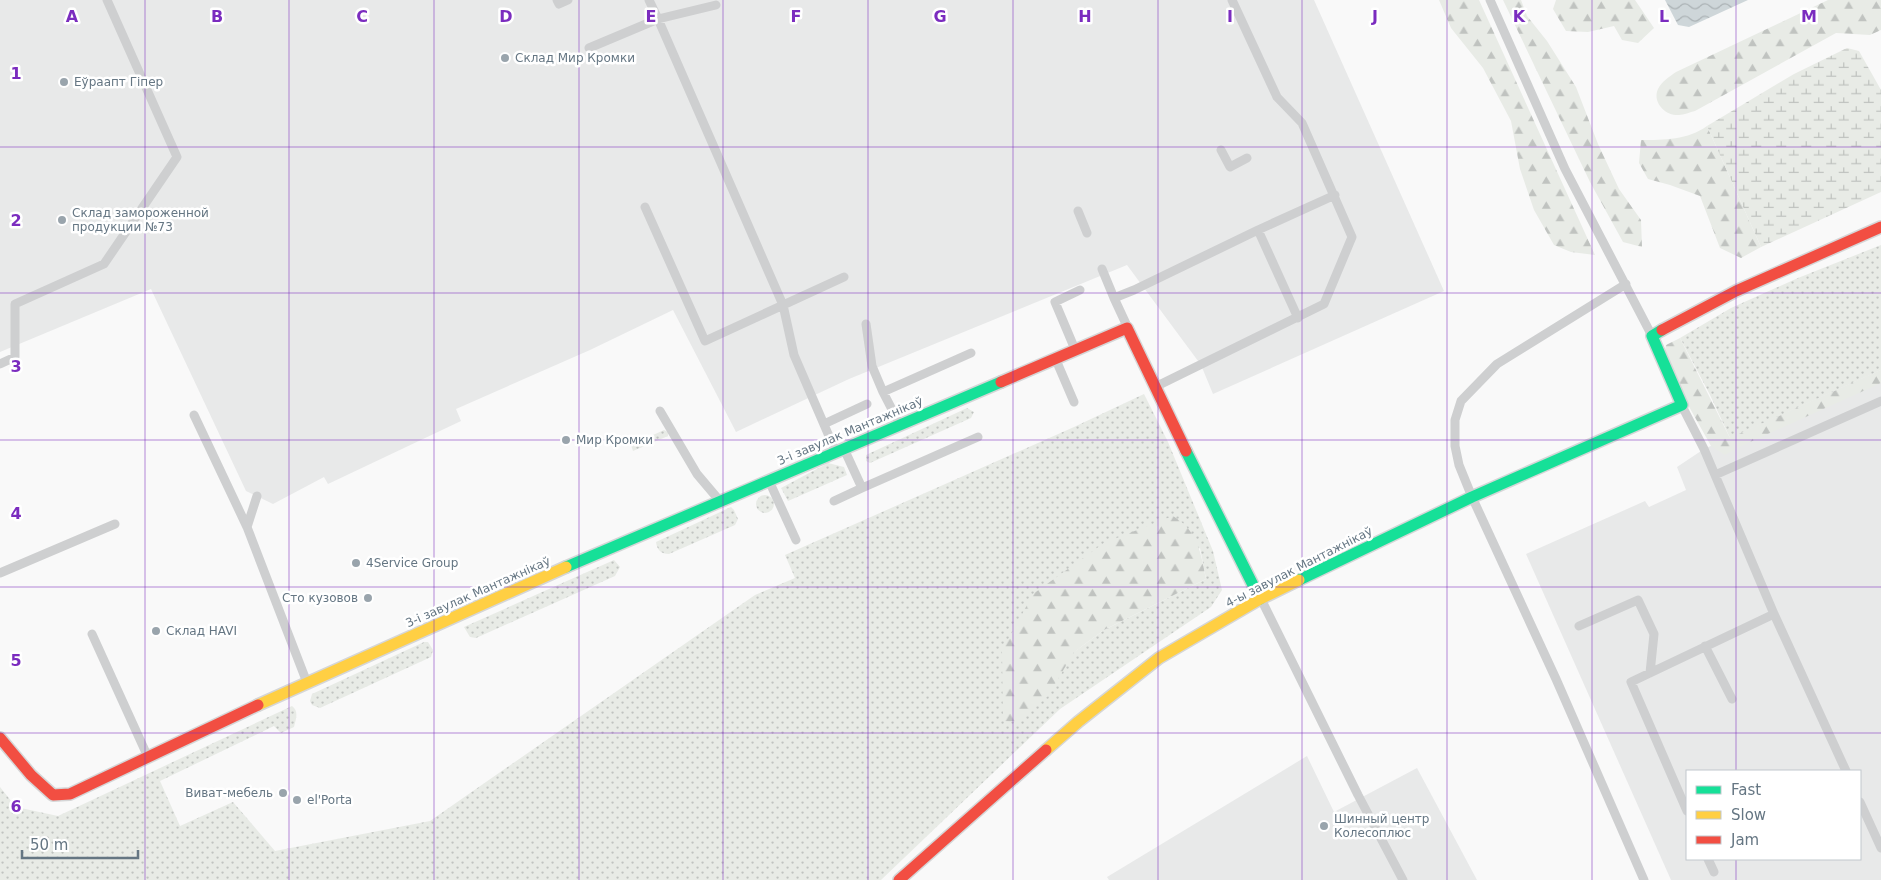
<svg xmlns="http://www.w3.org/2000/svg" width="1881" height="880" font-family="'DejaVu Sans',sans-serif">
	<defs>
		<pattern id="grass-dots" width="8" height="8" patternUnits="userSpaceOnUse" patternTransform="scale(1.25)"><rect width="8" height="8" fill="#e8ebe6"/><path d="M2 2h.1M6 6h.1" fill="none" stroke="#c0c3c0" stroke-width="1.8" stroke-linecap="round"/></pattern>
		<pattern id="forest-firs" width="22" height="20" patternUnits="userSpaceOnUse" patternTransform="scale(1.25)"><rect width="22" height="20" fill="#e8ebe6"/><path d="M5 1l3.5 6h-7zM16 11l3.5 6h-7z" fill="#c0c3c0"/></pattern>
		<pattern id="wetland-marsh" width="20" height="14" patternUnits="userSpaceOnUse" patternTransform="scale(1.25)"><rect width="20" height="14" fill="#e8ebe6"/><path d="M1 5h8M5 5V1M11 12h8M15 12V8" fill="none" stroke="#c0c3c0"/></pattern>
		<pattern id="water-waves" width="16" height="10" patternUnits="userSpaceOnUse" patternTransform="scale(1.25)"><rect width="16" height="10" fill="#ced6d9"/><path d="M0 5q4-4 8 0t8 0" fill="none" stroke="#abb2b5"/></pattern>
	</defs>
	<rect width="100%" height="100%" fill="#f9f9f9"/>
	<path fill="#e8e9e9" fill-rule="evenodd" d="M0,0h1314l130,291 -231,103 -12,-29 -74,-100 -278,114 -113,53 -63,-122 -83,40 -134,59 5,12 -133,63 -4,-7 -51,27 -27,-13 -95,-202 -151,63z
		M1881,370v510h-210l-145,-326 119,-53 4,6 37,-17 -9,-23 27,-18zM1687,771h173v88h-173z
		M1307,756l27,56 83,-44 60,112h-368l-2,-3z"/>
	<path fill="url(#grass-dots)" fill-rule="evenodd" d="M1881,245v125l-151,68 -20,-43 -30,-57 51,-30 67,-30z
		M1144,394l24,48 45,109 9,39 -11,17 -151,102 -179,171h-881v-93l16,20 42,9 234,-110c7,5 4,13 2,21l-13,6 -7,-7 -114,55 20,45 53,-24 42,49 155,-30 325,-226 40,-17 -10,-23 289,-128zM1200,548l6,31 -102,51 -30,22z
		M967,408l7,4 -3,6 -101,45 -4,-2v-6z
		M664,430l4,2v4l-35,15 -2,-6z
		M828,463l16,4 3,8 -59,26 -7,-13z
		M756 504a9 9 0 1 1 18 0a9 9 0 1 1-18 0Z
		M731,507l3,3 4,9 -3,6 -66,29c-8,0 -12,-4 -13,-12z
		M614,560l6,7 -5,9 -139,62 -6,-1 -6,-10z
		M424,642h4l5,8 -2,7 -111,51 -8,-3 -2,-4 2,-7z"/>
	<path fill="url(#forest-firs)" d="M1439,0h40l116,255 -24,-3 -17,-7 -20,-35 -14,-41 -9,-48 -28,-53 -32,-40z
		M1503,0h18l6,16 20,25 29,46 22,57 21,45 22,31 1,27 -19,-5 -33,-60z
		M1556,0h79l19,28 -16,15 -16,-3 -8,-14 -26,6 -22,-1 -13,-22z
		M1828,0h53v30l-11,5 -34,-2 -141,78c-5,1 -11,4 -16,4 -14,1 -27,-13 -21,-26 4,-8 11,-12 18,-17z
		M1707,126l54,121 -20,11 -21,-10 -20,-52 -30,-11 -22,-6 -9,-16 2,-23c23,0 47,0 66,-14z
		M1680,338l50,100 151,-68v13l-142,64 -14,8 -14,-9 -48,-86 3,-15z
		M1173,516c25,15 28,37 33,63l-102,51 -30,22 -26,44 -31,26 -14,-1 -1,-70 31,-57 71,-51z"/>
	<path fill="url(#wetland-marsh)" d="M1847,48l12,3 22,39v102l-120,55 -54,-121 87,-52z"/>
	<path fill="url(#water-waves)" d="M1665,0h83l-59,27 -11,-2z"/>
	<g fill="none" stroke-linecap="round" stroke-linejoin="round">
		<defs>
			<path id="fast" d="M1186,451l74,148
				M566,567l435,-185
				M1299,580l173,-83 210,-92 -30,-69 10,-6"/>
			<path id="slow" d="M258,705l308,-138
				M1046,750l32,-28 81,-64 101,-59 39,-19"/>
			<path id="jam" d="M1662,330l74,-39 145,-64
				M1001,382l126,-54 59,123
				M0,738l31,37 22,20 17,-1 188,-89
				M899,880l147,-130"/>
		</defs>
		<use href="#fast" stroke="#d5d6d7" stroke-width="14"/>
		<use href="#slow" stroke="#d5d6d7" stroke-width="14"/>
		<use href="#jam" stroke="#d5d6d7" stroke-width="14"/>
		<path stroke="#cecfd0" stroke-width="9" d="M557,0l2,4 9,-4
			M649,0l9,19 58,-14
			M1490,0l75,169 86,165
			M589,48l69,-29 125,286 11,50 41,95
			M1221,150l9,17 17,-9
			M645,207l60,134 139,-64
			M1078,211l9,22
			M1258,230l40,88
			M1102,269l12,29
			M1626,284l-129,80 -36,37 -6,19v26l4,19 13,32 84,182 88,201
			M866,324l6,42 11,26 88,-39
			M1127,326l-13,-28 20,-8 124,-60 77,-35
			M1074,347l-19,-45 25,-12
			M1056,360l18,42
			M0,364l15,-7v-53l89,-40 73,-107 -70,-157
			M1157,386l167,-82 28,-67 -50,-114 -25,-26 -45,-97
			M883,392l16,31
			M1682,406l22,43 70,165 72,157
			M660,411l37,63 22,26
			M194,415l53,112 59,153
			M824,424l43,-20
			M845,451l17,37 116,-51
			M1715,475l166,-74
			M770,483l26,57
			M834,501l28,-13
			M247,527l10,-31
			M0,573l115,-49
			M1262,601l96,194 45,85
			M1579,626l59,-26 16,34 -4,39
			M92,634l55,121
			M1705,646l27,53
			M1860,802l21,46
			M1687,811l-56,-129 143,-68
			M1708,859l6,13"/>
		<use href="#fast" stroke="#16e098" stroke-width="11"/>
		<use href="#slow" stroke="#ffcf43" stroke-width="11"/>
		<use href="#jam" stroke="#f24e42" stroke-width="11"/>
	</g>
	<path fill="none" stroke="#7b2cbf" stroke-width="1" stroke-opacity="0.55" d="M145,0v880M289,0v880M434,0v880M579,0v880M723,0v880M868,0v880M1013,0v880M1158,0v880M1302,0v880M1447,0v880M1592,0v880M1736,0v771M0,147h1881M0,293h1881M0,440h1881M0,587h1881M0,733h1881M1736,859v21"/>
	<g fill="#99a4ac" stroke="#fff" stroke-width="2">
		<circle cx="505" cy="58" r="5"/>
		<circle cx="64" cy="82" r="5"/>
		<circle cx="62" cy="220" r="5"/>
		<circle cx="566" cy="440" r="5"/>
		<circle cx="356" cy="563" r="5"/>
		<circle cx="368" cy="598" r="5"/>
		<circle cx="156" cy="631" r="5"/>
		<circle cx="283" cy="793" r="5"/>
		<circle cx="297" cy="800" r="5"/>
		<circle cx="1324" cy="826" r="5"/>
	</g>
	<g text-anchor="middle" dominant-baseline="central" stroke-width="5" stroke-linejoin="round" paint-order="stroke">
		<g font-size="12" fill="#657683" stroke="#fff" text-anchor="start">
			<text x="515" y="58">Склад Мир Кромки</text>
			<text x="74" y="82">Еўраапт Гіпер</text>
			<text x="72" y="213">Склад замороженной<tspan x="72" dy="14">продукции №73</tspan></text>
			<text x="576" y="440">Мир Кромки</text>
			<text x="366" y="563">4Service Group</text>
			<text x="358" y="598" text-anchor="end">Сто кузовов</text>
			<text x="166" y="631">Склад HAVI</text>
			<text x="273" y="793" text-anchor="end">Виват-мебель</text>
			<text x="307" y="800">el'Porta</text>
			<text x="1334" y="819">Шинный центр<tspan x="1334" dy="14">Колесоплюс</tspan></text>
		</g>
		<g font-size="12" fill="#657683" stroke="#fff">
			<text transform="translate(850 431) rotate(-23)">3-і завулак Мантажнікаў</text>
			<text transform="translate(1299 567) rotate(-27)">4-ы завулак Мантажнікаў</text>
			<text transform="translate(478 592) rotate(-24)">3-і завулак Мантажнікаў</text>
		</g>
	</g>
	<g font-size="16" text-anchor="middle" font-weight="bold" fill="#7b2cbf" stroke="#fff" stroke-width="5" stroke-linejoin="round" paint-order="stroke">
		<text x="72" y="22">A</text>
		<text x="217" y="22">B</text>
		<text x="362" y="22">C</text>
		<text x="506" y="22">D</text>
		<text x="651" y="22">E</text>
		<text x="796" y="22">F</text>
		<text x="940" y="22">G</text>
		<text x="1085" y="22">H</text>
		<text x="1230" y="22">I</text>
		<text x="1375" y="22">J</text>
		<text x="1519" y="22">K</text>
		<text x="1664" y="22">L</text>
		<text x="1809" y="22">M</text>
		<text x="16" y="79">1</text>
		<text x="16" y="226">2</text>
		<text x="16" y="372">3</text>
		<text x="16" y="519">4</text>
		<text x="16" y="666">5</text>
		<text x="16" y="812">6</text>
	</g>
	<rect x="1686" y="770" width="175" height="90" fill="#ffffff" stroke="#c1c8cd"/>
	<rect x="1696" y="786" width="25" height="8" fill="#16e098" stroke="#c1c8cd"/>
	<text x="1731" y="795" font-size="15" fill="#657683">Fast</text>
	<rect x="1696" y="811" width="25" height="8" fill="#ffcf43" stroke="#c1c8cd"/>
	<text x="1731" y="820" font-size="15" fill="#657683">Slow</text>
	<rect x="1696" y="836" width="25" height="8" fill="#f24e42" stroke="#c1c8cd"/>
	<text x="1731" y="845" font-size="15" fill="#657683">Jam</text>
	<path d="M22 850v8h116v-8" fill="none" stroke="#657683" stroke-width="2.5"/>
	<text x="30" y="850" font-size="15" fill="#657683" stroke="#ffffff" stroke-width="4" paint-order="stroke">50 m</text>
</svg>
